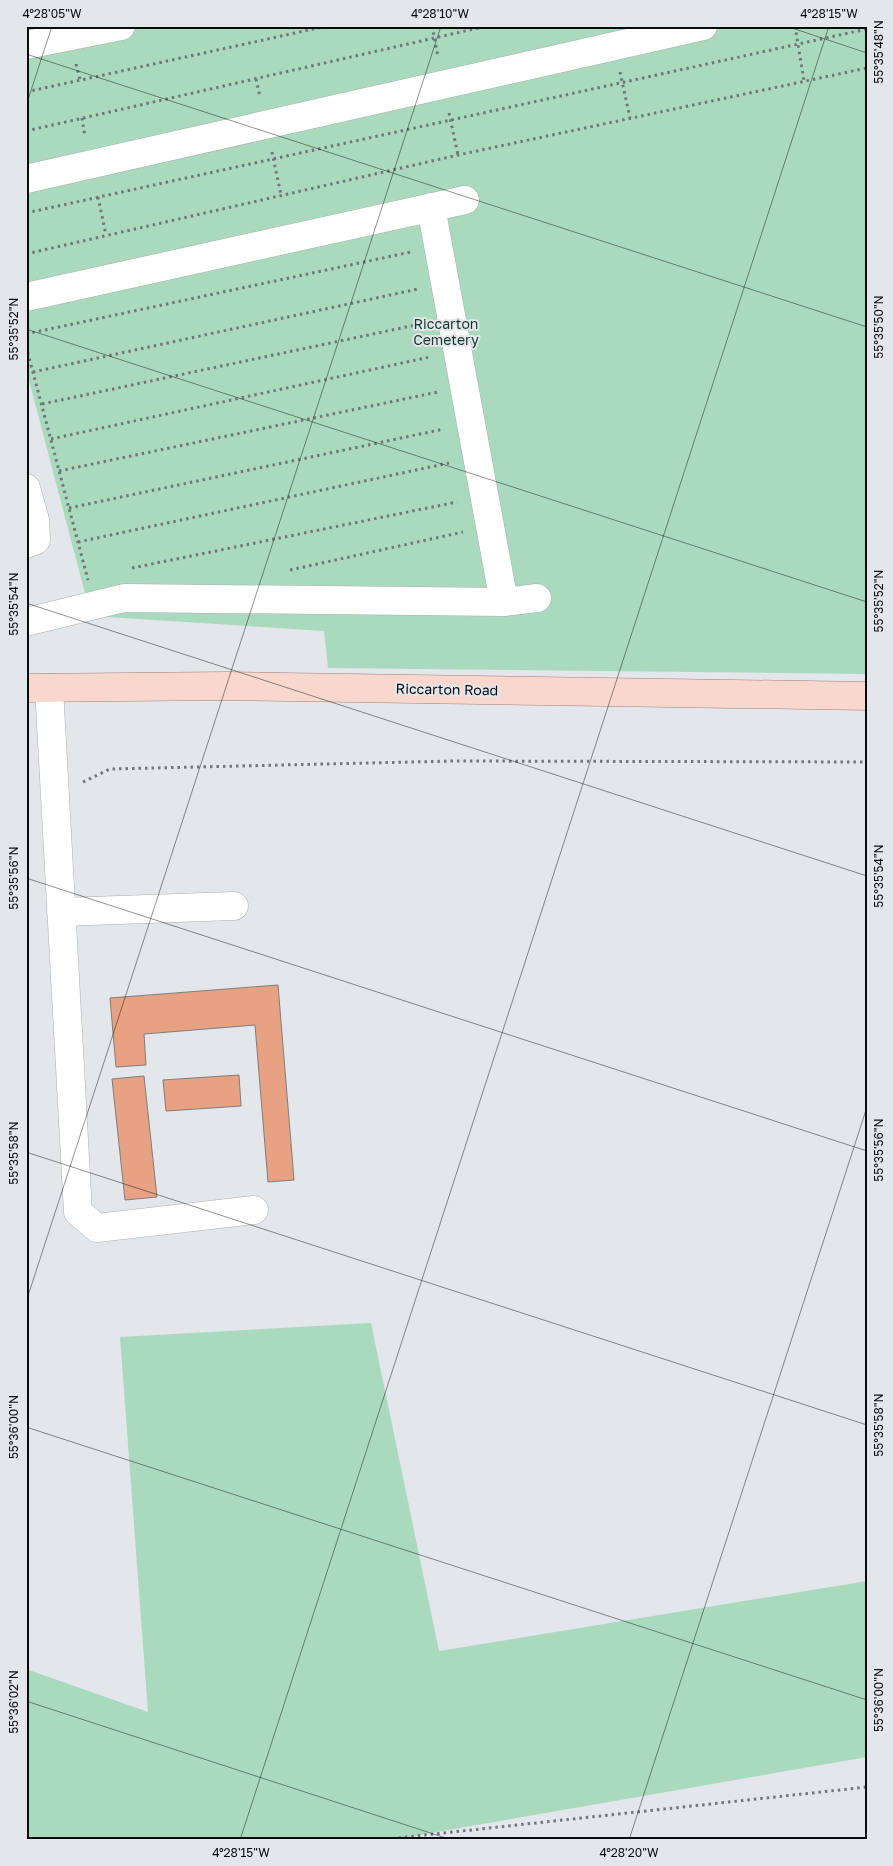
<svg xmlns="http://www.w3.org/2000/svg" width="893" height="1866" font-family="'Golos Text',sans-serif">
	<rect width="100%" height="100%" fill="#e3e6ea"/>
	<path fill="#a9dabe" d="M26,26h841v648l-539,-6 -4,-37 -233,-15 -65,-247z
		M371,1323l68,328 428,-70v176l-476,83h-365v-171l122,43 -28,-375z"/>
	<path fill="#e7a183" stroke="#817c7a" d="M278,985l16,195 -26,2 -13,-157 -111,9 2,31 -30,2 -6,-69z
		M239,1075l2,31 -75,5 -3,-31z
		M144,1076l13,121 -32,3 -13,-121z"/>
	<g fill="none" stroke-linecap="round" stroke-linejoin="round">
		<defs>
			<path id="minor" d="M26,45l95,-19
				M26,179l677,-153
				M431,207l73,395
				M26,297l439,-97
				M26,488l9,32 1,20 -10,4
				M26,622l98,-24 380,4 33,-4
				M49,688l29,524 19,16 157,-18
				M61,912l173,-6"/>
			<path id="major" d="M26,688l200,-2 641,10"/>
		</defs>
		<use href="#minor" stroke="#abaeb2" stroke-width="29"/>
		<use href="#major" stroke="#a27f76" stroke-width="29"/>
		<path stroke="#737578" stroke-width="3" stroke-dasharray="2.5 4" stroke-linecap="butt" d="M432,26l6,31
			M795,26l9,55
			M76,64l4,16
			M620,72l10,46
			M256,79l4,18
			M26,92l301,-66
			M449,113l9,42
			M82,118l3,19
			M26,131l461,-105
			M272,152l9,43
			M98,197l8,38
			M26,213l841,-184
			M26,254l432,-99 409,-87
			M26,334l385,-82
			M26,346l62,234
			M33,372l385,-83
			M42,404l383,-81
			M51,439l379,-82
			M59,471l379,-79
			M69,508l375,-79
			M78,542l371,-79
			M132,568l325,-66
			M290,570l173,-38
			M83,782l27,-13 345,-8 412,1
			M379,1840l488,-53"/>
		<use href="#minor" stroke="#fff" stroke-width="28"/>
		<use href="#major" stroke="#f8d7ce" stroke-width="28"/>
	</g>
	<path fill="none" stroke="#0b0c0d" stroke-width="1" stroke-opacity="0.45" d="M786,26l81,27M26,54l841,273M26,106l26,-80M26,329l841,273M26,603l841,273M26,878l841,273M26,1152l841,273M26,1302l415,-1276M26,1427l841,273M26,1701l426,139M240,1840l589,-1814M629,1840l238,-733"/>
	<g text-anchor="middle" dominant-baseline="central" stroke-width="4" stroke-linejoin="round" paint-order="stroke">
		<g font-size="14" fill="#173828" stroke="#e3e6ea">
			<text x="446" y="323">Riccarton<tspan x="446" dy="16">Cemetery</tspan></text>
		</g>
		<g font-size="14" fill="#0b0c0d" stroke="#e3e6ea">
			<text transform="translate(447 689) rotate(1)">Riccarton Road</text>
		</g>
	</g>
	<rect width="893" height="1866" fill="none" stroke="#e3e6ea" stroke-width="55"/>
	<rect x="28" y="28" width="838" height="1810" fill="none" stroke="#0b0c0d" stroke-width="2"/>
	<g font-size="12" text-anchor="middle" fill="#0b0c0d">
		<text x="52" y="18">4°28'05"W</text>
		<text x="440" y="18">4°28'10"W</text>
		<text x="829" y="18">4°28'15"W</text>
		<text transform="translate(879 52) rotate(-90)" y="4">55°35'48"N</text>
		<text transform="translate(879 327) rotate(-90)" y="4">55°35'50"N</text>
		<text transform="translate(14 329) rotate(-90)" y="4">55°35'52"N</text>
		<text transform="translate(879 601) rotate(-90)" y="4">55°35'52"N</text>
		<text transform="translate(14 604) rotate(-90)" y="4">55°35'54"N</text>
		<text transform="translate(879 876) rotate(-90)" y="4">55°35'54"N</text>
		<text transform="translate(14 878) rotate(-90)" y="4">55°35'56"N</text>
		<text transform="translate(879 1150) rotate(-90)" y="4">55°35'56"N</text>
		<text transform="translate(14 1153) rotate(-90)" y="4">55°35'58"N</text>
		<text transform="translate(879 1425) rotate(-90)" y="4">55°35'58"N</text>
		<text transform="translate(14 1427) rotate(-90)" y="4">55°36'00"N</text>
		<text transform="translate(879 1700) rotate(-90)" y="4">55°36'00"N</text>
		<text transform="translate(14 1702) rotate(-90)" y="4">55°36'02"N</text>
		<text x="241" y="1857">4°28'15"W</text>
		<text x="629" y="1857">4°28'20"W</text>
	</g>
</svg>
